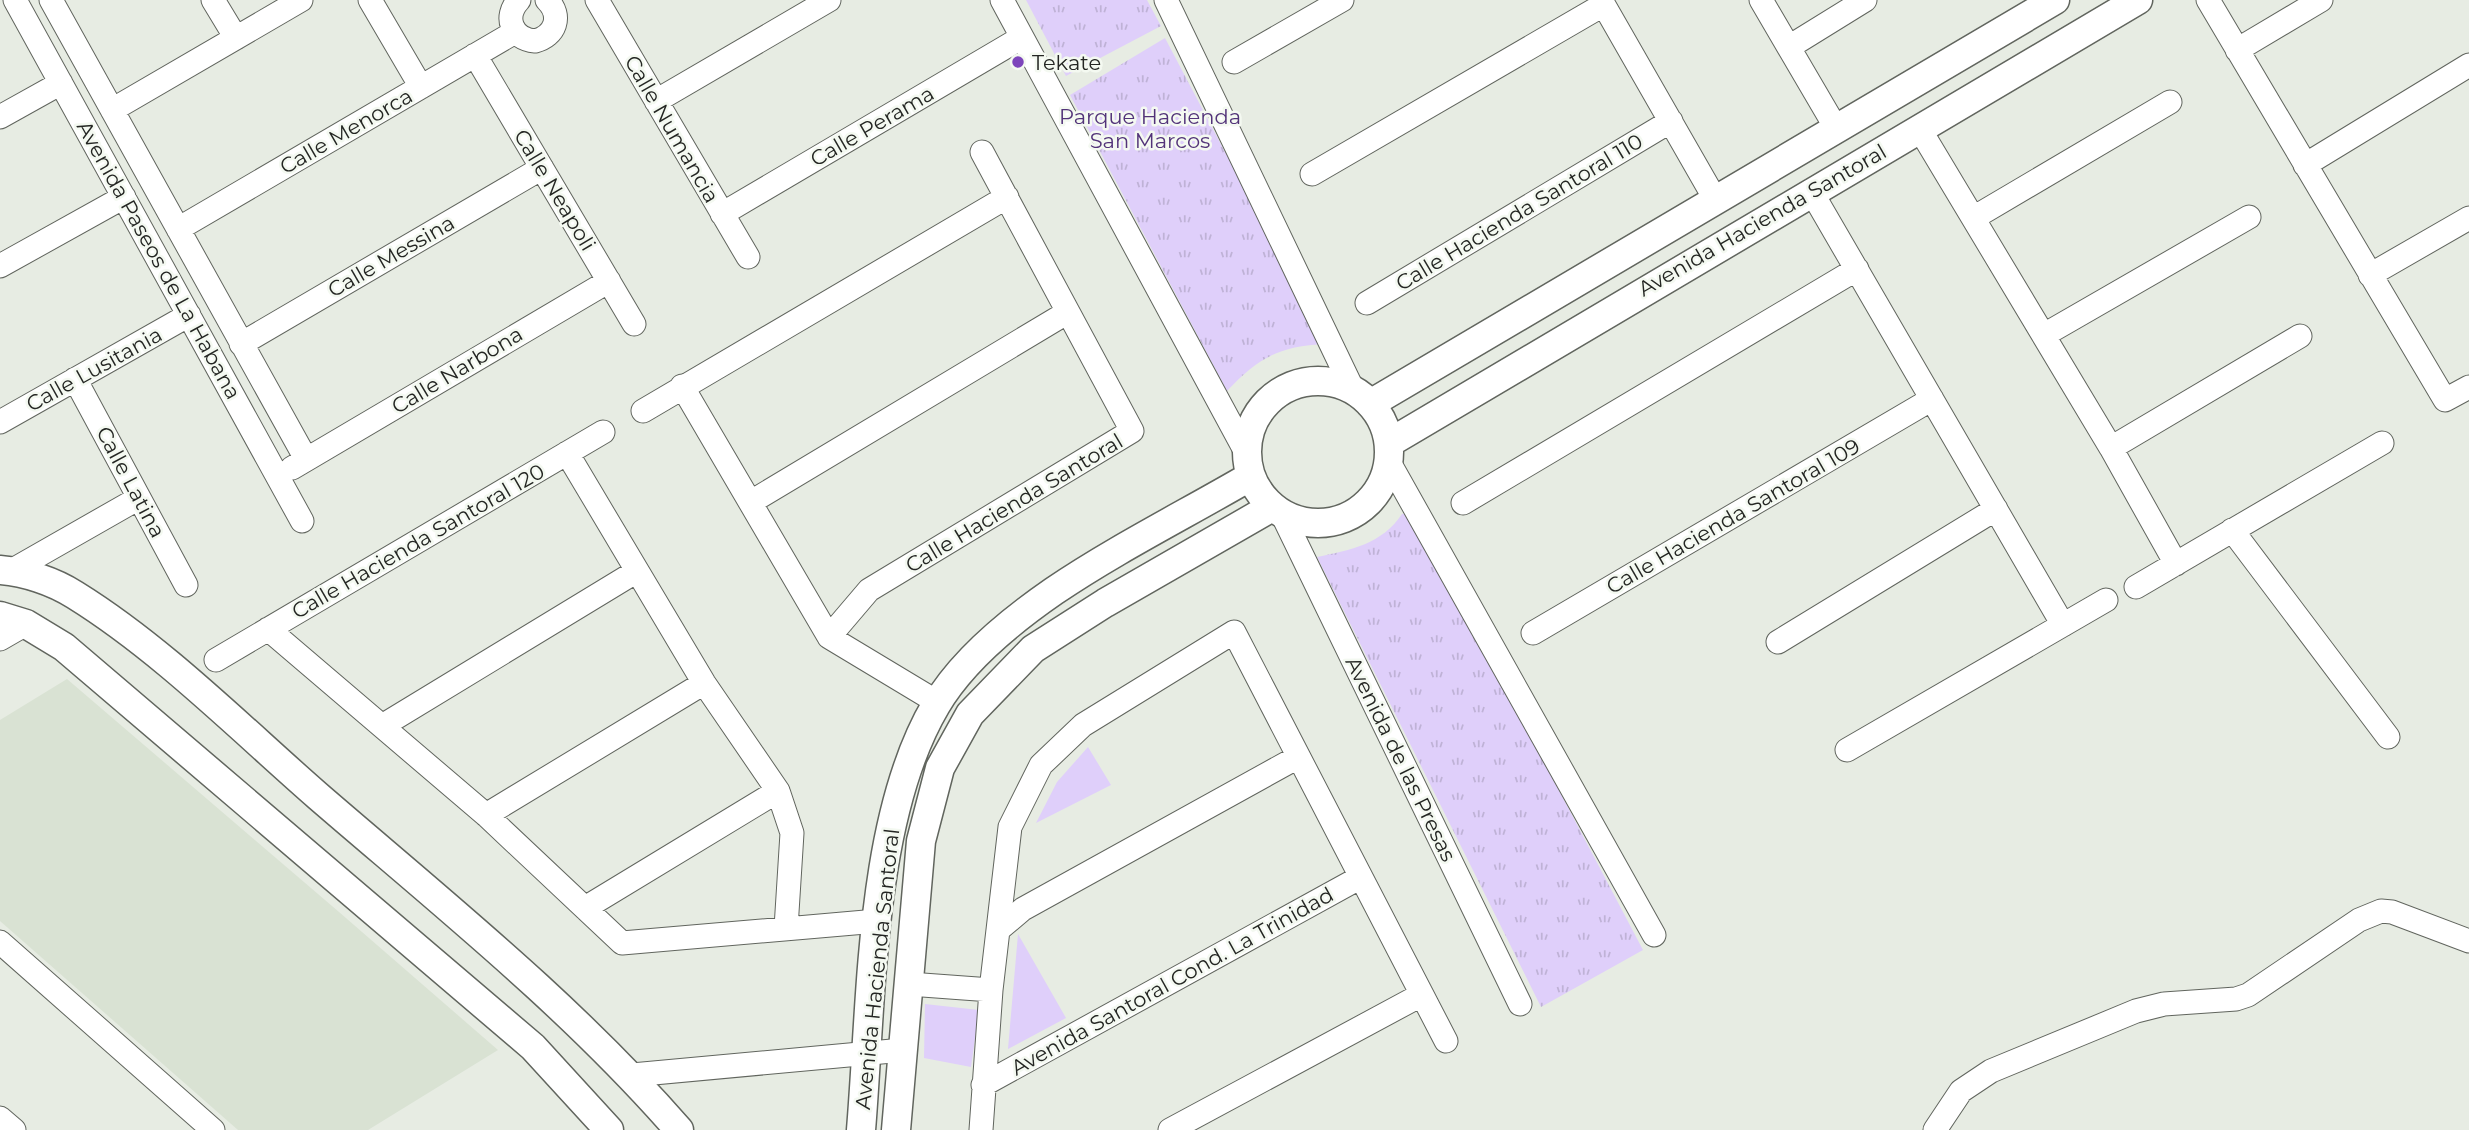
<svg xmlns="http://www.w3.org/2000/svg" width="2469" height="1130" font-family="Montserrat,sans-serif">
	<defs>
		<pattern id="park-tufts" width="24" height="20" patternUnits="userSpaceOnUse" patternTransform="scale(1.75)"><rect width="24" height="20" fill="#dfcffa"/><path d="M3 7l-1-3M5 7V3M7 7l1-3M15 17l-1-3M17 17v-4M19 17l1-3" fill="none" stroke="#bfb2d6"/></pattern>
	</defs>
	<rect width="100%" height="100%" fill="#e7ece3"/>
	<path fill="#d9e2d3" d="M67,679l272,233 159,138 -130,80h-130l-238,-209v-201z"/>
	<path fill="#dfcffa" d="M1088,747l23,38 -75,38 21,-41z
		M1018,934l48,84 -58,31z
		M925,1004l54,6 -8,57 -47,-9z"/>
	<path fill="url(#park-tufts)" d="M1026,0h121l14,26 -95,50z
		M1165,38l161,306c-47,2 -68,14 -99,47l-157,-296z
		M1413,513l230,437 -102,57 -224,-450c34,-7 65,-13 85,-43z"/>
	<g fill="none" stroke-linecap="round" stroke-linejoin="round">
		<defs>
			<path id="minor" d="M15,0l287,521
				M51,0l255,459
				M213,0l23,38
				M370,0l51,87
				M519,0c-16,17 -7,39 16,41 20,-5 28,-25 12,-41
				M597,0l151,257
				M1002,0l245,454
				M1166,0l187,390
				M1601,0l114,199
				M1761,0l75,128
				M2208,0l237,400 24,-13
				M1789,47l76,-47
				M2237,50l84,-50
				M475,55l159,269
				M1234,62l108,-62
				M656,101l173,-101
				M112,110l189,-110
				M0,117l61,-34
				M1919,128l192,320 65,116
				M2305,165l164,-100
				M1312,174l291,-169
				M1811,191l252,434
				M722,214l299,-176
				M1975,217l195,-115
				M178,229l337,-197
				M0,266l124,-69
				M2370,275l99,-57
				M1367,303l304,-182
				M2044,335l205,-118
				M241,344l301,-176
				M75,379l111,206
				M682,386l147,251 108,65
				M643,411l364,-214
				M0,422l189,-107
				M2111,448l189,-112
				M567,453l137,230 74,108 14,42 -6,95
				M1389,462l265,473
				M292,468l317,-187
				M751,502l317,-190
				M1463,503l394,-234
				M1282,514l238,490
				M2232,530l156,207
				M11,571l128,-73
				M2136,587l246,-144
				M268,629l218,186 136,128 255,-22
				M1533,633l399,-234
				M829,637l40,-47 263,-159 -150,-279
				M0,639l26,-15
				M1778,642l218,-133
				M216,660l387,-228
				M382,726l255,-155
				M1847,750l259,-150
				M486,815l218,-132
				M585,908l193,-117
				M998,930l25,-21 275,-152
				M0,942l213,188
				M909,984l82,6
				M632,1075l271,-25
				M983,1085l378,-208
				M0,1118l14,12
				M981,1130l10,-140 19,-163 31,-62 42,-40 151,-93 212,409
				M1170,1130l251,-135
				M1935,1130l26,-39 30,-20 145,-60 28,-7 72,-5 12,-4 111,-75 22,-9 11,1 77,29"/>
			<path id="tertiary" d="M1247 452a71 71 0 1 1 142 0a71 71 0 1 1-142 0Z
				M1370,404l685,-404
				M1389,443l749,-443
				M0,570c25,2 53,11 75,25 87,54 166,134 244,202 124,107 252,209 360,333
				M0,616l26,8 38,23 469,400 76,83
				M861,1130c11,-130 8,-312 75,-425 26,-44 76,-85 118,-114 62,-42 132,-77 197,-115
				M896,1130l25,-289 19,-73 30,-54 63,-65 72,-46 167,-96"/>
		</defs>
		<use href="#minor" stroke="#61655e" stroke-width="25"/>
		<use href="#tertiary" stroke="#61655e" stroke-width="31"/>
		<use href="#minor" stroke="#fff" stroke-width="23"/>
		<use href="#tertiary" stroke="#fff" stroke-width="28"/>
	</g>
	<circle fill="#7d45bb" stroke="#f4f9f1" stroke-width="2.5" cx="1018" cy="62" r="7"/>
	<g text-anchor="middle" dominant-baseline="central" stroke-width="5" stroke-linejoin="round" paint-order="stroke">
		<g font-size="21" fill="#242623" stroke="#f4f9f1" text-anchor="start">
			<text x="1032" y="62">Tekate</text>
		</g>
		<g font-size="21" fill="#523379" stroke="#f4f9f1">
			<text x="1150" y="116">Parque Hacienda<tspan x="1150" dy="24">San Marcos</tspan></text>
		</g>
		<g font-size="21" fill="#242623" stroke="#f4f9f1">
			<text transform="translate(872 126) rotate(-30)">Calle Perama</text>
			<text transform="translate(672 129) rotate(60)">Calle Numancia</text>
			<text transform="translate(346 131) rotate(-30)">Calle Menorca</text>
			<text transform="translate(555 190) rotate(59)">Calle Neapoli</text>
			<text transform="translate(1519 212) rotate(-31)">Calle Hacienda Santoral 110</text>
			<text transform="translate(1762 220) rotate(-30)">Avenida Hacienda Santoral</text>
			<text transform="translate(391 256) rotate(-30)">Calle Messina</text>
			<text transform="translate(159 260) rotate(61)">Avenida Paseos de La Habana</text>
			<text transform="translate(94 369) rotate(-29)">Calle Lusitania</text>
			<text transform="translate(457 370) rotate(-31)">Calle Narbona</text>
			<text transform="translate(131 482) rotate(62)">Calle Latina</text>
			<text transform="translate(1014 503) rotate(-31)">Calle Hacienda Santoral</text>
			<text transform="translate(1733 516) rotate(-30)">Calle Hacienda Santoral 109</text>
			<text transform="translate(418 541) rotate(-30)">Calle Hacienda Santoral 120</text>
			<text transform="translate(1401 759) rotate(64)">Avenida de las Presas</text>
			<text transform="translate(877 969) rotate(-84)">Avenida Hacienda Santoral</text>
			<text transform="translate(1172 981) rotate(-29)">Avenida Santoral Cond. La Trinidad</text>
		</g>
	</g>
</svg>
